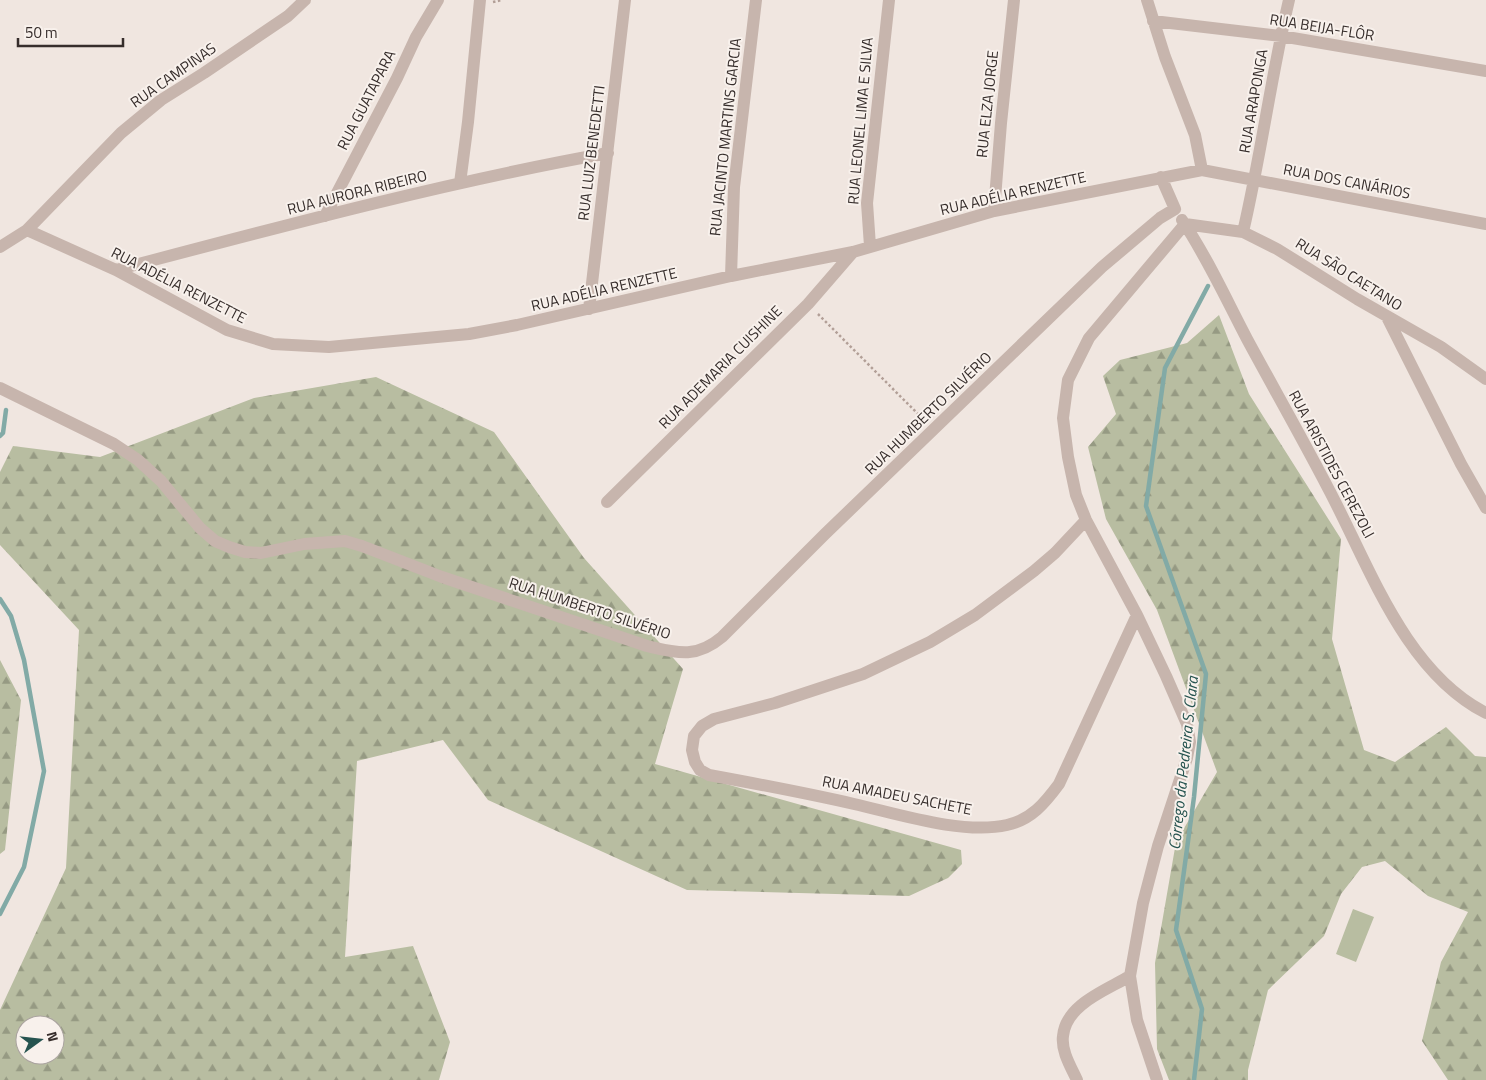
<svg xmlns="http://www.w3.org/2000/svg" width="1486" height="1080" font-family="'Titillium Web',sans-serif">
	<defs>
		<pattern id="forest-firs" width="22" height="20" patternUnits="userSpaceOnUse" patternTransform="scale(1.25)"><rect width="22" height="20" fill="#b8bda1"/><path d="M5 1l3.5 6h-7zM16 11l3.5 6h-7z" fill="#969a83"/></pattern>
	</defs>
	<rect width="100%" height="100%" fill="#f0e6e0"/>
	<path fill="url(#forest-firs)" fill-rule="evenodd" d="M1219,315l30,79 92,145 -9,100 32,111 31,12 51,-35 29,29 11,1v323h-38l-26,-39 19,-79 27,-50 -40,-16 -43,-35 -23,6 -21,27 -17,42 -56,54 -20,80v10h-79l-12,-31 -2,-86 21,-121 41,-70 -60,-162 -51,-91 -18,-72 28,-33 -13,-38 17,-16 67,-17z
		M376,377l118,55 90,126 99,111 -28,95 306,86 1,14 -14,14 -39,18 -222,-6 -199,-90 -45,-60 -86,21 -12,196 68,-11 37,96 -11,38h-439v-70l66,-142 13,-238 -79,-85v-73l13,-26 87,11 154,-59zM25,1025h30v30h-30z
		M0,660l21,40 -16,150 -5,4z"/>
	<path fill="#b8bda1" d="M1353,909l21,8 -18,45 -20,-8z"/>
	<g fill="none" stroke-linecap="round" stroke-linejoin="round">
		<path stroke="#82aaa6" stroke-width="4.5" d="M0,436l3,-3 3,-23
			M0,599l11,17 13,44 20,111 -20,96 -24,47
			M1194,1080l8,-71 -26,-79 18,-133 12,-123 -60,-168 19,-138 43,-82"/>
		<path stroke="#b29f97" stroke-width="2.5" stroke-dasharray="2.5 2.5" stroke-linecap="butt" d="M493,2l9,-2
			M818,314l107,107"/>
		<path stroke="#c7b5ad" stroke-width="12" d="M1147,0l18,57 30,78 7,35
			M1153,21l128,15 205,35
			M460,183l8,-61 12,-122
			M994,211l7,-88 13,-123
			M325,216l72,-138 19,-41 22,-37
			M1182,220c25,37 44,79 65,119 27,50 55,99 81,149 41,77 76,183 158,225
			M27,230l89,40 111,60 46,14 56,3 140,-13 48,-9 214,-49 122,-24 141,-41 208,-41 284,54
			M1243,232c18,-77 28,-155 46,-232
			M870,246l-3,-43 22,-203
			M0,247l27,-17 94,-97 40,-33 43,-27 84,-57 17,-16
			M116,270c163,-43 326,-87 492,-117
			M731,276l3,-89 22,-187
			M589,309l36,-309
			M1387,317l74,147 25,44
			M0,388l114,56 24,16 23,21 39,47 15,13 14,6 16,5 16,1 43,-9 41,-3 17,5 80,31 205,69c30,7 49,13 75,-9l103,-103 277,-267 58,-49 15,-9 -14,-32
			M607,502l201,-198 45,-52
			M1086,520l-31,33 -21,18 -59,44 -45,27 -67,32 -88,29 -61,16 -12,7 -8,10 -2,14 3,12 5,8 9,5c49,9 97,18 145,29 44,10 109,31 153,21 24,-5 38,-22 52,-41l78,-169
			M1077,1080c-6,-13 -16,-29 -14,-44 3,-32 44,-46 67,-60
			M1157,1080l-20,-60 -7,-44 13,-73 15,-57 29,-88 3,-16 -3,-18 -21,-48 -29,-61 -51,-95 -10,-25 -8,-38 -5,-39 5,-38 21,-42 96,-114 58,8 34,17 80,50 84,48 45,32"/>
	</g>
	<g text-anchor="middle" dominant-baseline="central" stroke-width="4" stroke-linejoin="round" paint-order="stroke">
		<g font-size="15" fill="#362d2b" stroke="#f8f1ec">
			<text transform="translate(1322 27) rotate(9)">RUA BEIJA-FLÔR</text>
			<text transform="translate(173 75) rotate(-35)">RUA CAMPINAS</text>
			<text transform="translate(366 100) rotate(-63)">RUA GUATAPARA</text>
			<text transform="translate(1253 101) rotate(-80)">RUA ARAPONGA</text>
			<text transform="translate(987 104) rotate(-84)">RUA ELZA JORGE</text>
			<text transform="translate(860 121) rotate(-85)">RUA LEONEL LIMA E SILVA</text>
			<text transform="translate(725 137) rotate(-84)">RUA JACINTO MARTINS GARCIA</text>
			<text transform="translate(591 153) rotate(-83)">RUA LUIZ BENEDETTI</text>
			<text transform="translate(1347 181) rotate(11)">RUA DOS CANÁRIOS</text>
			<text transform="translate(357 192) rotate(-14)">RUA AURORA RIBEIRO</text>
			<text transform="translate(1013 193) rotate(-13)">RUA ADÉLIA RENZETTE</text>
			<text transform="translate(1349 274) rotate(32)">RUA SÃO CAETANO</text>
			<text transform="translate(179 285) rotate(27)">RUA ADÉLIA RENZETTE</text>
			<text transform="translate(604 289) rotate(-13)">RUA ADÉLIA RENZETTE</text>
			<text transform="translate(720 367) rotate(-45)">RUA ADEMARIA CUISHINE</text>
			<text transform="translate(928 413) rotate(-44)">RUA HUMBERTO SILVÉRIO</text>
			<text transform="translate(1332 464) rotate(62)">RUA ARISTIDES CEREZOLI</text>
			<text transform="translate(590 608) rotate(18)">RUA HUMBERTO SILVÉRIO</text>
			<text transform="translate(897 795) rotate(11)">RUA AMADEU SACHETE</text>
		</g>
		<g font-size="16" font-style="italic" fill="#25534f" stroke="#f8f1ec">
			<text transform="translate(1183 763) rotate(-84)">Córrego da Pedreira S. Clara</text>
		</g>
	</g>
	<g transform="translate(40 1040) rotate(75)"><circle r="24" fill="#f8f1ec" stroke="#aaa39f"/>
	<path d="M0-4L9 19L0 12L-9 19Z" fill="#25534f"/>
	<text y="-8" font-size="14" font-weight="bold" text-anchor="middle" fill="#362d2b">N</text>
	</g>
	<path d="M18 38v8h105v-8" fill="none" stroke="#362d2b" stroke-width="2.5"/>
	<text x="25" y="38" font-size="15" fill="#362d2b" stroke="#f8f1ec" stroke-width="4" paint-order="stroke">50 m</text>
</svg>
